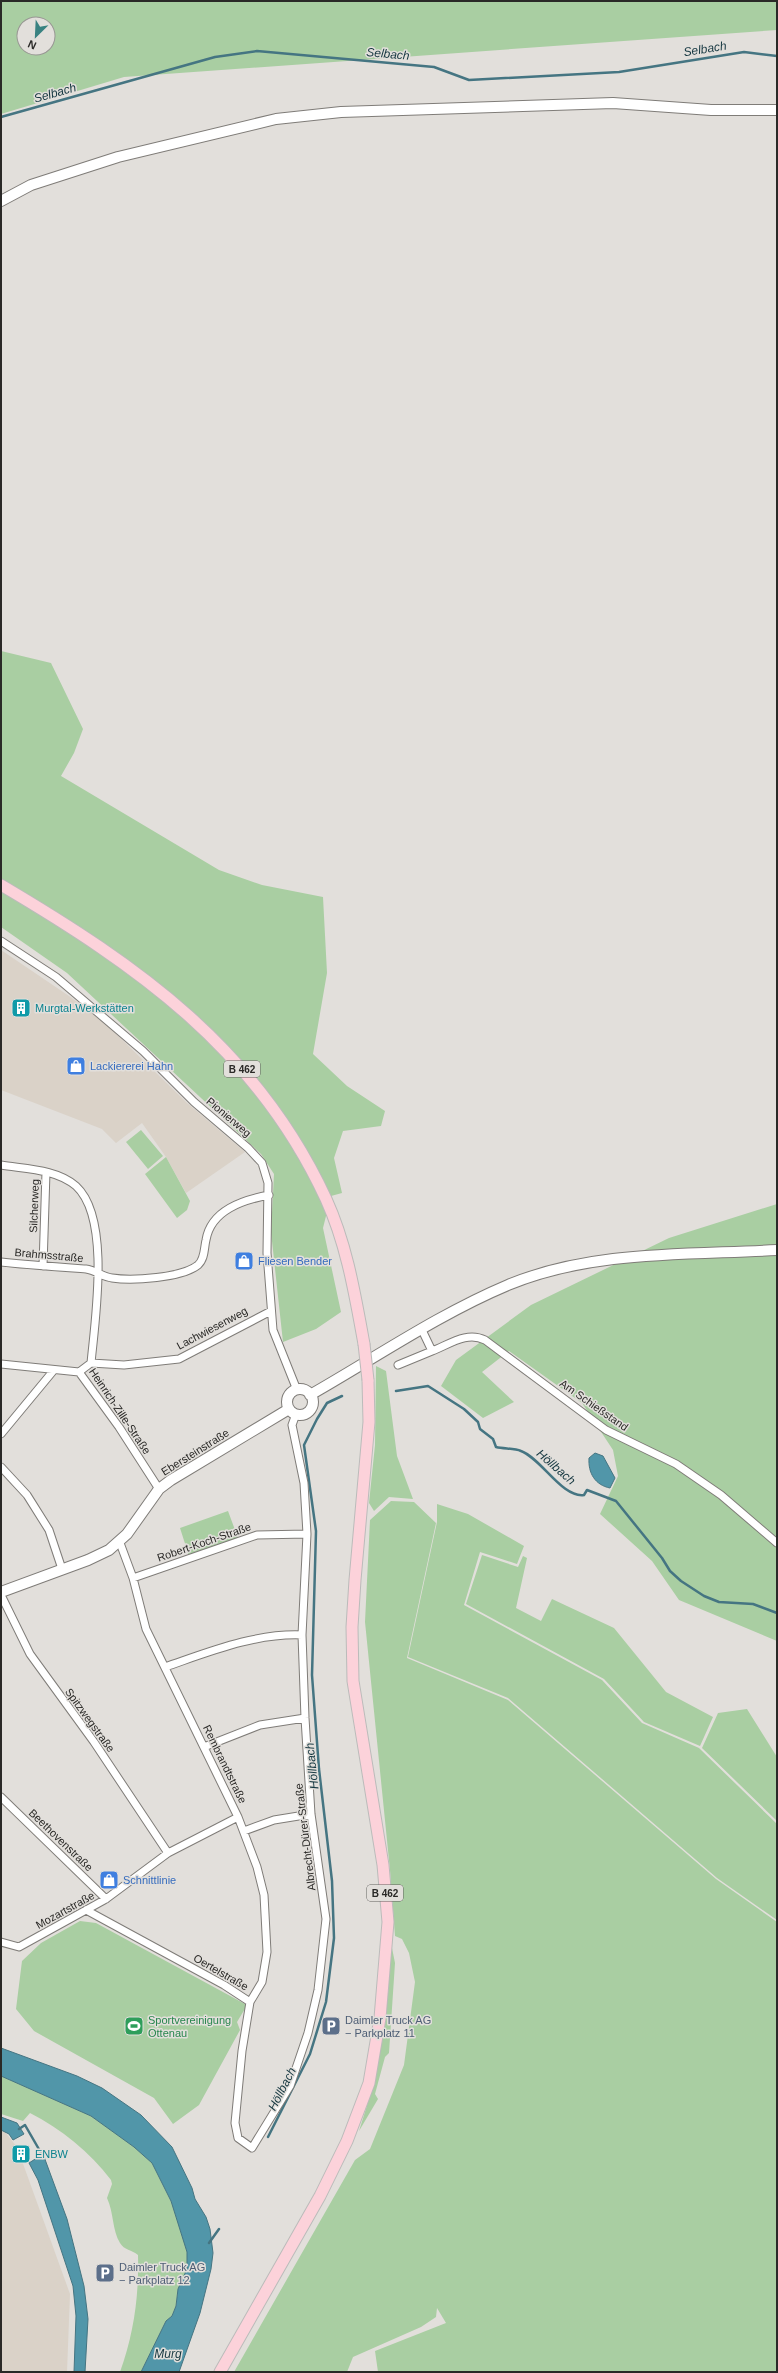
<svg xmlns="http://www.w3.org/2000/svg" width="778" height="2373" font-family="Helvetica,sans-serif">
	<rect width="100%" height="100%" fill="#e2dfdb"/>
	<path fill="#dad2c8" d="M1,950l68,46 38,29 80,78 58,49 -59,41 -20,-36 -24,-34 -26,20 -14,-14 -101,-39z
		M1,2131l4,1 12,15 53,147 -3,78h-66z"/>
	<path fill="#a9cea2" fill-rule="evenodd" d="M1,1h776v29l-653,47 -123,37zM24,24h24v24h-24z
		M1,651l50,12 32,66 -9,24 -13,23 158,94 43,15 61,12 4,76 -14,81 34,32 38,25 -4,15 -38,5 -9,27 8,35 -11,3 -8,32 18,84 -25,17 -33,13 -12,-110 3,-58 -13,-20 -194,-181 -66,-46z
		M141,1130l22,26 -15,13 -22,-27z
		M166,1157l24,44 -3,9 -10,8 -32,-44z
		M777,1204v437l-98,-41 -27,-39 -52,-47 18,-38 -5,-26 -31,-47 -73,-52 -27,21 32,30 -31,16 -42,-32 15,-26 75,-55 138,-67z
		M376,1366l10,5 11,85 16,43 -24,-2 -15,14 -5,-8 6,-58z
		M391,1501l23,1 22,21 -29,135 101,42 208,179 61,43v450h-399l-3,-21 71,-28 -9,-15 -1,9 -15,10 -68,30 -6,15h-113l121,-212 15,-11 34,-84 11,-83 -6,-29 -7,-14 -7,-3 -5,-66 -25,-248 5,-102z
		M437,1504l31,10 56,32 -7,18 -37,-12 -16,53 138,75 40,43 57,25 78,76v96l-60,-42 -209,-180 -100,-41 29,-135z
		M228,1511l10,27 -49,18 -9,-28z
		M482,1555l36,12 5,-11 4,2 -11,50 25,13 11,-22 62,29 52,64 47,25 -13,29 -56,-24 -40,-43 -138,-75z
		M747,1709l30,48v64l-75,-73 16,-35z
		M80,1921l16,2 149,81 1,3 -9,15 3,8 -41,75 -26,19 -19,-26 -120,-67 -18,-22 6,-48 19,-18z
		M390,1938l5,25 -6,90 -4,4 -10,37 3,5 -19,32c21,-62 32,-127 31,-193z
		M1,2076l90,40 43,31 18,16 19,38 16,50v18l-9,20 -2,17 -4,10 -6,5 -25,51h-21c14,-39 19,-76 18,-117 -6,-5 -14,-5 -18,-12 -8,-13 -6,-30 -13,-45l5,-14 -1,-4c-21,-28 -50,-51 -81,-67l-7,8 -22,-7z"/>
	<path fill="#5196a9" stroke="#457582" d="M595,1453l8,3 12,22 -5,10c-15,-3 -22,-15 -21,-30z
		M1,2048l76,28 25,12 39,27 31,32 20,41 3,11 11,18 4,12 3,24 -2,16 -11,44 -21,59h-38l25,-51 6,-5 4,-10 2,-17 9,-20v-17l-16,-51 -19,-38 -18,-16 -43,-31 -90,-40z
		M1,2117l16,6 7,11 -11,6 -4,-6 -8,-4z
		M43,2154l24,65 17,67 4,33 -3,53h-11l2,-56 -3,-30 -35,-106 -9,-17z"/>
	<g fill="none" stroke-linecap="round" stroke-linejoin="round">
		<path stroke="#457582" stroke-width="2.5" d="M1,117l214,-60 42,-6 177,16 35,13 150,-8 125,-20 33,4
			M396,1391l32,-5 36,23 14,13 2,7 13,10 3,8c8,2 18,1 25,4 21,8 41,47 63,44l3,-5 29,11 46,57 8,13 11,10 23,15 15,6 34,2 24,9
			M19,2129l6,-4 19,33
			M268,2137l42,-83 16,-52 8,-64 -2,-57 -13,-112 -7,-94 4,-144 -12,-86 13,-26 10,-16 15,-7
			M209,2243l10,-14"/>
		<defs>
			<path id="street" d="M1,941l55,36 87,74 51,51 54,46 14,15 6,20 -1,70 6,77 24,60
				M1,1165c24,4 56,4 75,21 35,32 19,134 15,177l-12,9 40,55 40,62
				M1,1262c28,3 57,5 85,7 9,1 17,8 26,9 20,3 70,0 86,-13 7,-6 6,-17 8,-25 5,-30 37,-40 63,-45
				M43,1266l3,-94
				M422,1330l10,21c18,-7 35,-20 53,-11l121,90 70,34 45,31 56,48
				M91,1363l33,2 55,-6 92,-48
				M1,1364l78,8
				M398,1365l34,-14
				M1,1434l53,-64
				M1,1467l26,28 22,35 13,39
				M120,1543l13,35 13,51 92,188 19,50 7,28 3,57 -5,30 -12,20 -8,49 -7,72 3,15 14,10 38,-62 18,-53 10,-43 8,-71 -15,-105 -6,-96 -3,-83 5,-101 -3,-51 -12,-58 4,-11
				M133,1578l124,-43 50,-1
				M1,1595l29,59 64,88 74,111
				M165,1667c44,-15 90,-34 137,-32
				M204,1747l56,-22 45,-7
				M1,1797l105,102
				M244,1831l30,-11 37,-6
				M86,1910l138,75 26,17
				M1,1942l18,5 87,-48 62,-46 70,-36"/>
			<path id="secondary" d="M1,201l30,-16 87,-28 158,-38 65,-7 272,-9 98,7h66
				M287 1402a13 13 0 1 1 26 0a13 13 0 1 1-26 0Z
				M310,1395c65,-37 129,-81 198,-110 84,-35 181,-30 269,-35
				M1,1592l87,-32 21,-10 18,-16 32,-45 12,-9 118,-71"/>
			<path id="primary" d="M1,885c137,81 256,164 325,314 21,46 29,96 38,145
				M220,2372l100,-176 27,-55 22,-58 11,-65 8,-96 -5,-57 -30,-184 -1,-54 3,-47 14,-158 -1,-42"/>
		</defs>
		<use href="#street" stroke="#7f7c78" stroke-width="9"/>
		<use href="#secondary" stroke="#7f7c78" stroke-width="12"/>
		<use href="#primary" stroke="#bbbbba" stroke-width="13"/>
		<use href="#street" stroke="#fff" stroke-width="7"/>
		<use href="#secondary" stroke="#fff" stroke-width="10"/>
		<use href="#primary" stroke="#fcd2da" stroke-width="11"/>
		<defs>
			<path id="primary-bridge" d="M364,1344l4,36"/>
		</defs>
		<use href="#primary-bridge" stroke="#bbbbba" stroke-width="13" stroke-linecap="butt"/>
		<use href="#primary-bridge" stroke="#fcd2da" stroke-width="11"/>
	</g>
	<defs>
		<symbol id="building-square" viewBox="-11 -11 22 22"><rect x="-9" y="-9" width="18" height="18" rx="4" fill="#0f9aa8" stroke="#e2dfdb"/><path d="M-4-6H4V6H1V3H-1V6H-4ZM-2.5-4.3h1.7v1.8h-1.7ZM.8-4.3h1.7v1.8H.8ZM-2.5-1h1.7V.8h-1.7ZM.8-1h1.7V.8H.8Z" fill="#fff"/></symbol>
		<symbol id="shop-square" viewBox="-11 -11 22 22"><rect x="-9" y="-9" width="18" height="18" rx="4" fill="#3f7fe0" stroke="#e2dfdb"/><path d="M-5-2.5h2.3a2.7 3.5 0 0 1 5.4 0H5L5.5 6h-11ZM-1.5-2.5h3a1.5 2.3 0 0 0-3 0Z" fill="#fff"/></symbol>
		<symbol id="stadium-square" viewBox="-11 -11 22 22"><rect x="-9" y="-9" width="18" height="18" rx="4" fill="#2e9e5b" stroke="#e2dfdb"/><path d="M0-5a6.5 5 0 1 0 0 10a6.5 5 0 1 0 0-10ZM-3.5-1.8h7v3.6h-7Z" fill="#fff"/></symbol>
		<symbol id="parking-square" viewBox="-11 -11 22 22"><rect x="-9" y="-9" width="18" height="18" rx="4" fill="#5c6f8a" stroke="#e2dfdb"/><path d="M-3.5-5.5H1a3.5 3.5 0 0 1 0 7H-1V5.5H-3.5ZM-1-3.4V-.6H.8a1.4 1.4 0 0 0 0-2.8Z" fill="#fff"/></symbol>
	</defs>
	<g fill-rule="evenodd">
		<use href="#building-square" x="10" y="997" width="22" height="22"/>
		<use href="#shop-square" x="65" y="1055" width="22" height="22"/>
		<use href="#shop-square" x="233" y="1250" width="22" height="22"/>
		<use href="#shop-square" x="98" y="1869" width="22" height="22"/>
		<use href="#stadium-square" x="123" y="2015" width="22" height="22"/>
		<use href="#parking-square" x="320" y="2015" width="22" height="22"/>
		<use href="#building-square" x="10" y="2143" width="22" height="22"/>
		<use href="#parking-square" x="94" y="2262" width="22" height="22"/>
	</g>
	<g text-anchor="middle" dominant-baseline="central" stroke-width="3" stroke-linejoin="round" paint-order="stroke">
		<g fill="#e2dfdb" stroke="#61605d" stroke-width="1">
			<rect x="224" y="1061" width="36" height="16" rx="3"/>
			<rect x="367" y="1885" width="36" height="16" rx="3"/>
		</g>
		<g font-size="10" font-weight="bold" fill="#2a2927">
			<text x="242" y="1069">B 462</text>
			<text x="385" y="1893">B 462</text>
		</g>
		<g font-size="11" fill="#0d838f" stroke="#e2dfdb" text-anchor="start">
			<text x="35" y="1008">Murgtal-Werkstätten</text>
			<text x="35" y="2154">ENBW</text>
		</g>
		<g font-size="11" fill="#366cbe" stroke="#e2dfdb" text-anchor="start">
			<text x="90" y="1066">Lackiererei Hahn</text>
			<text x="258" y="1261">Fliesen Bender</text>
			<text x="123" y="1880">Schnittlinie</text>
		</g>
		<g font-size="11" fill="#2a2927" stroke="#e2dfdb">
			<text transform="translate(229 1117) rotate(40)">Pionierweg</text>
			<text transform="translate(34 1206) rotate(-88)">Silcherweg</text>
			<text transform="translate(49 1255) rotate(5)">Brahmsstraße</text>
			<text transform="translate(212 1328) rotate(-28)">Lachwiesenweg</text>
			<text transform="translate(594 1405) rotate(35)">Am Schießstand</text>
			<text transform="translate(120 1411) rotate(56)">Heinrich-Zille-Straße</text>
			<text transform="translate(195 1452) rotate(-32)">Ebersteinstraße</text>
			<text transform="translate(204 1542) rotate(-19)">Robert-Koch-Straße</text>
			<text transform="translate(90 1720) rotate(54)">Spitzwegstraße</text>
			<text transform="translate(225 1764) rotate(64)">Rembrandtstraße</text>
			<text transform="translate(305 1837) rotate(-97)">Albrecht-Dürer-Straße</text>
			<text transform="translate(61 1840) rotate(44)">Beethovenstraße</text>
			<text transform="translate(65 1910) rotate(-29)">Mozartstraße</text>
			<text transform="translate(221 1972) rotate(30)">Oertelstraße</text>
		</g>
		<g font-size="11" fill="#27864d" stroke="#e2dfdb" text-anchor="start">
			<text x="148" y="2020">Sportvereinigung<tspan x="148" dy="13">Ottenau</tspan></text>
		</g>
		<g font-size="11" fill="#4e5e75" stroke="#e2dfdb" text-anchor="start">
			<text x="345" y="2020">Daimler Truck AG<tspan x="345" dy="13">− Parkplatz 11</tspan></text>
			<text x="119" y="2267">Daimler Truck AG<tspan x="119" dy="13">− Parkplatz 12</tspan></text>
		</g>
		<g font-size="12" font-style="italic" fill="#153740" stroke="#e2dfdb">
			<text transform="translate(705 49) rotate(-9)">Selbach</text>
			<text transform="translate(388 54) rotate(5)">Selbach</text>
			<text transform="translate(55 93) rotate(-16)">Selbach</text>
			<text transform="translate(556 1467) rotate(41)">Höllbach</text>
			<text transform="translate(312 1766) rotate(-96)">Höllbach</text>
			<text transform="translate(282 2089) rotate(-63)">Höllbach</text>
			<text x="168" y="2354">Murg</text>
		</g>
	</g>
	<rect width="778" height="2373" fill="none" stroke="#2a2927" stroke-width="4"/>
	<g transform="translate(36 36) rotate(204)"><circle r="19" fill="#e2dfdb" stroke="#989693"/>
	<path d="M0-3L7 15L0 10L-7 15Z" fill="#398281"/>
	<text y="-6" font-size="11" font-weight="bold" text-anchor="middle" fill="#2a2927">N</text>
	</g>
</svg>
